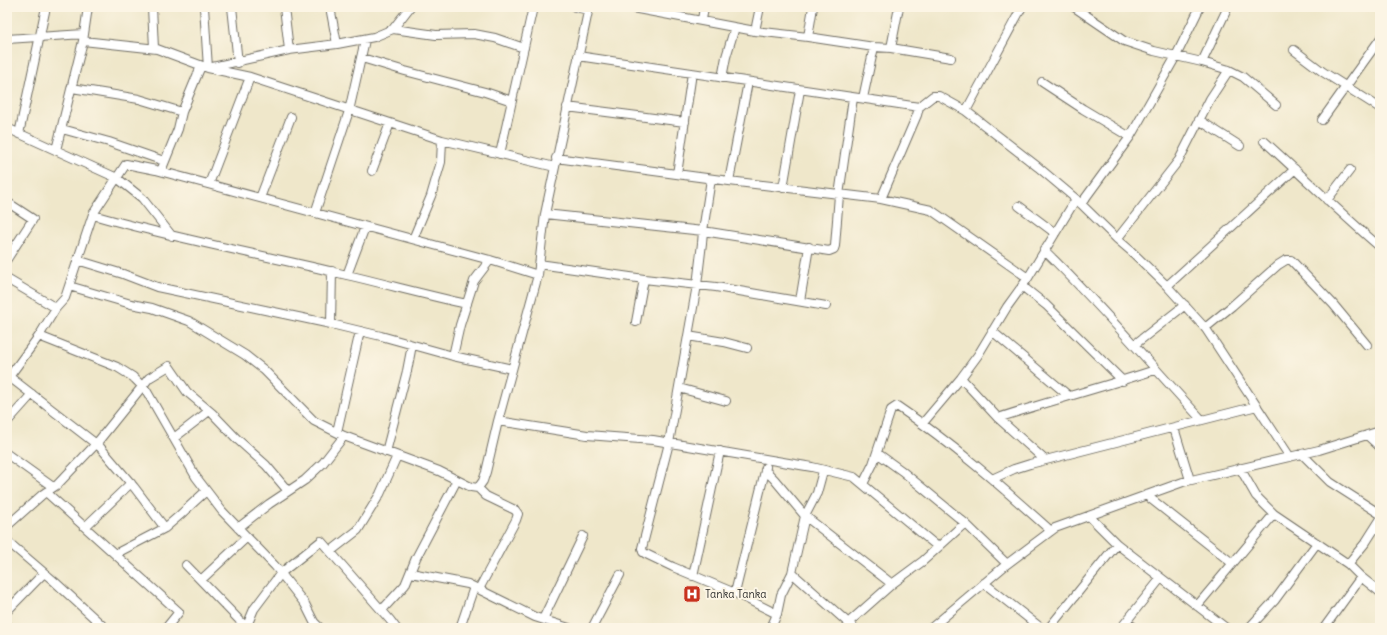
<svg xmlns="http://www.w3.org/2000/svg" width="1387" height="635" font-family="Delius,sans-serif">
	<rect width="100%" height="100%" fill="#fcf5e5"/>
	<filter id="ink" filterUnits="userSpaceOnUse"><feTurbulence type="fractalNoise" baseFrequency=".025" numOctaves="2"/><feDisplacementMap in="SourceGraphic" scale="8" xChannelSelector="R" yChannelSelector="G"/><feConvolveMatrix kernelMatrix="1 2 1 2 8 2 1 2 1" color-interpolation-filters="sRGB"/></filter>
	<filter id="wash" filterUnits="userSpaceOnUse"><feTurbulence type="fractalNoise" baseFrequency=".012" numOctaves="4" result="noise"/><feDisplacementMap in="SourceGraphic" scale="16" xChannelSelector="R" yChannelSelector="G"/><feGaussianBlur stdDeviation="0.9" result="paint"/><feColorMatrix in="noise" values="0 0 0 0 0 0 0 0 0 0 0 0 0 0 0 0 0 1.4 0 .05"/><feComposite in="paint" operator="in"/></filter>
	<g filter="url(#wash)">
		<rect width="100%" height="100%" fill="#efe7ca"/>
	</g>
	<g filter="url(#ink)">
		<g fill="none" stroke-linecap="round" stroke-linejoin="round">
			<defs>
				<path id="minor" d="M152,7l2,41
					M204,7l4,61 81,-18 48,-6 37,-7 19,-8 17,-22
					M232,7l6,56
					M284,7l5,43
					M330,7l7,37
					M575,7l13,3
					M627,7l128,24 53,6 5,-30
					M1074,7l50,34 30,10 48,11
					M1228,7l-26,55 27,8 14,7 33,28
					M702,20l2,-13
					M393,29l43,6 38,-1 21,4 29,10
					M755,31l5,-24
					M808,37l66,10 17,1 8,-41
					M7,39l77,-5
					M83,41l74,8 51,19 42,9 192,63 113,27
					M891,48l60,10
					M1294,50l29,22 57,36
					M578,56l341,51
					M362,58l43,13 80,21 27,9
					M722,78l4,-21 9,-30
					M1042,82l41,27 47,28
					M72,88l67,11 43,13
					M863,98l11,-51
					M567,107l118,15
					M966,111l56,-104
					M1199,120l41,26
					M1322,120l58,-81
					M7,128l110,50 25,20 30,38
					M62,129l47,13 55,19
					M19,134l27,-127
					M1264,141c39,35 76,72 116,106
					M56,150l27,-109 5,-34
					M500,154l33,-147
					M556,158l173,23 152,18 50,11 97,68
					M161,171l17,-42 4,-17 19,-46
					M372,171l18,-48
					M677,174l15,-101
					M711,179l-8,52 -1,12 -5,42 -28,158 -27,105 1,4 3,2 27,13 62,26 42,21
					M729,181l19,-99
					M209,184l41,-107
					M783,188l17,-98
					M260,198l31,-81
					M881,199l36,-84 2,-8 14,-11h6l27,15 72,56 38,32 41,40 14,12 36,35 39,43 84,128
					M1327,200l23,-30
					M7,202l26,17 -26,40
					M1081,204l49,-67 46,-81 24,-49
					M1019,206l36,27
					M315,213l34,-102 16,-71
					M545,214l158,17 126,20 5,-2 1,-3 4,-51 14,-97
					M93,215c79,23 161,38 241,57 44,10 88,22 133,32
					M413,239l18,-43 10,-34 1,-22
					M1117,239l62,-79 31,-61 19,-29
					M1044,250c56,54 106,114 158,170
					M77,260l46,14 34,13 174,37 50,12 72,20 59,13
					M539,264l105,15 72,8 110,19
					M347,275l18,-48
					M7,279l49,29
					M69,286l62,18 21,4 37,13 56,34 19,15 50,51 30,15 95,35 32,16 7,1 8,8 29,14 3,4 -2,6 -37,69
					M1022,286l24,19 77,76
					M1167,286l128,-117
					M800,301l9,-54
					M636,322l8,-43
					M331,324l1,-53
					M1205,328l27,-22 46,-41 8,-5h5l42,44 34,41
					M992,331l77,65
					M39,336l17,-28 9,-10 28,-84 33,-50 30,6 334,90 48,15
					M688,336l36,6 23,6
					M1134,345l51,-40
					M453,356l7,-31 14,-44 16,-21
					M7,375l93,72 34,40 31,41
					M9,377l30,-41 78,31 16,10 13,13 50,87 26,34 53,55 30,38 9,18 6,6
					M961,378l37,40 47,42
					M679,388l47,13
					M998,418c52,-17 105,-31 157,-48
					M498,421l89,14 66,5 159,27 42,10 84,70
					M7,422l25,-28
					M923,423l38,-45 17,-23 29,-48 21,-29 48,-79
					M1174,428l16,52
					M337,432l23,-101
					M1367,435l13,12
					M174,438l35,-27
					M386,452l21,-81 5,-26
					M877,453l25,18 63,52 42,41
					M7,454l46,33
					M1302,454l28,28 50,32
					M1240,468l16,28 18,18 74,50 13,13 19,15
					M765,470l9,9 31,37 87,68
					M992,479l22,-10 16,-5 227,-58
					M863,484l10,-20 18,-54 6,-4c55,37 105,81 154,125
					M478,488l5,-7 3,-9 12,-51 40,-146 7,-61 44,-207
					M46,492l133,120 -13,16
					M1146,495l86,68
					M1089,516l28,28 109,84
					M7,526l36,-32 14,-9 39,-41 53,-66 20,-12 18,26 25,21 25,26 29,26 22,26
					M85,527l46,-44
					M238,528l31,-24 36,-24 18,-17 21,-27
					M7,541l48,41 50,46
					M331,551l27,-21 22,-36 17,-38
					M115,554l50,-26 15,-13 26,-24
					M1348,564l18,-22 14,-22
					M186,565l60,62
					M411,573l57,11 67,33 34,11
					M792,573l62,55
					M693,576l27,-125
					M201,580l46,-43
					M984,583l57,45
					M735,593l31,-126
					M1197,606l77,-92
					M382,610l23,-25 11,-27 41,-78
					M7,611l37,-38
					M543,619l40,-83
					M1126,622l9,6
					M848,623l44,-39 31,-23 42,-38
					M7,625l3,3
					M246,628l8,-19 27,-36 40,-32 69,79 6,8
					M460,628l14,-41
					M592,628l28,-53
					M771,628l6,-14 4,-19 11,-22 13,-57 12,-23 6,-22
					M931,628l76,-64 48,-36 128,-46 136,-32 61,-19
					M1049,628l68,-84
					M1121,628l40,-50
					M1249,628l26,-28 42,-57
					M1324,628l37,-51"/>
			</defs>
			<use href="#minor" stroke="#706d63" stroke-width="10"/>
			<use href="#minor" stroke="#fff" stroke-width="8"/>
		</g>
	</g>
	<defs>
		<symbol id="hospital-square" viewBox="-11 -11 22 22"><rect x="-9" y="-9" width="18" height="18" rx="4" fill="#c8321e" stroke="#fcf5e5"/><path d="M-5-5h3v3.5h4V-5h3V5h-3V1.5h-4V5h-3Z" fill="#fff"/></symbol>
	</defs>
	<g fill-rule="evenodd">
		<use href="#hospital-square" x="682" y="584" width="20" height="20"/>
	</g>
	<g text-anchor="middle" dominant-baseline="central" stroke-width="4" stroke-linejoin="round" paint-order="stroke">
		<g font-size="11" fill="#2b2b2b" stroke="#fcf5e5" text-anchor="start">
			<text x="705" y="594">Tanka Tanka</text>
		</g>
	</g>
	<rect width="1387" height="635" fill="none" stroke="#fcf5e5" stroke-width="24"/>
</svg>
